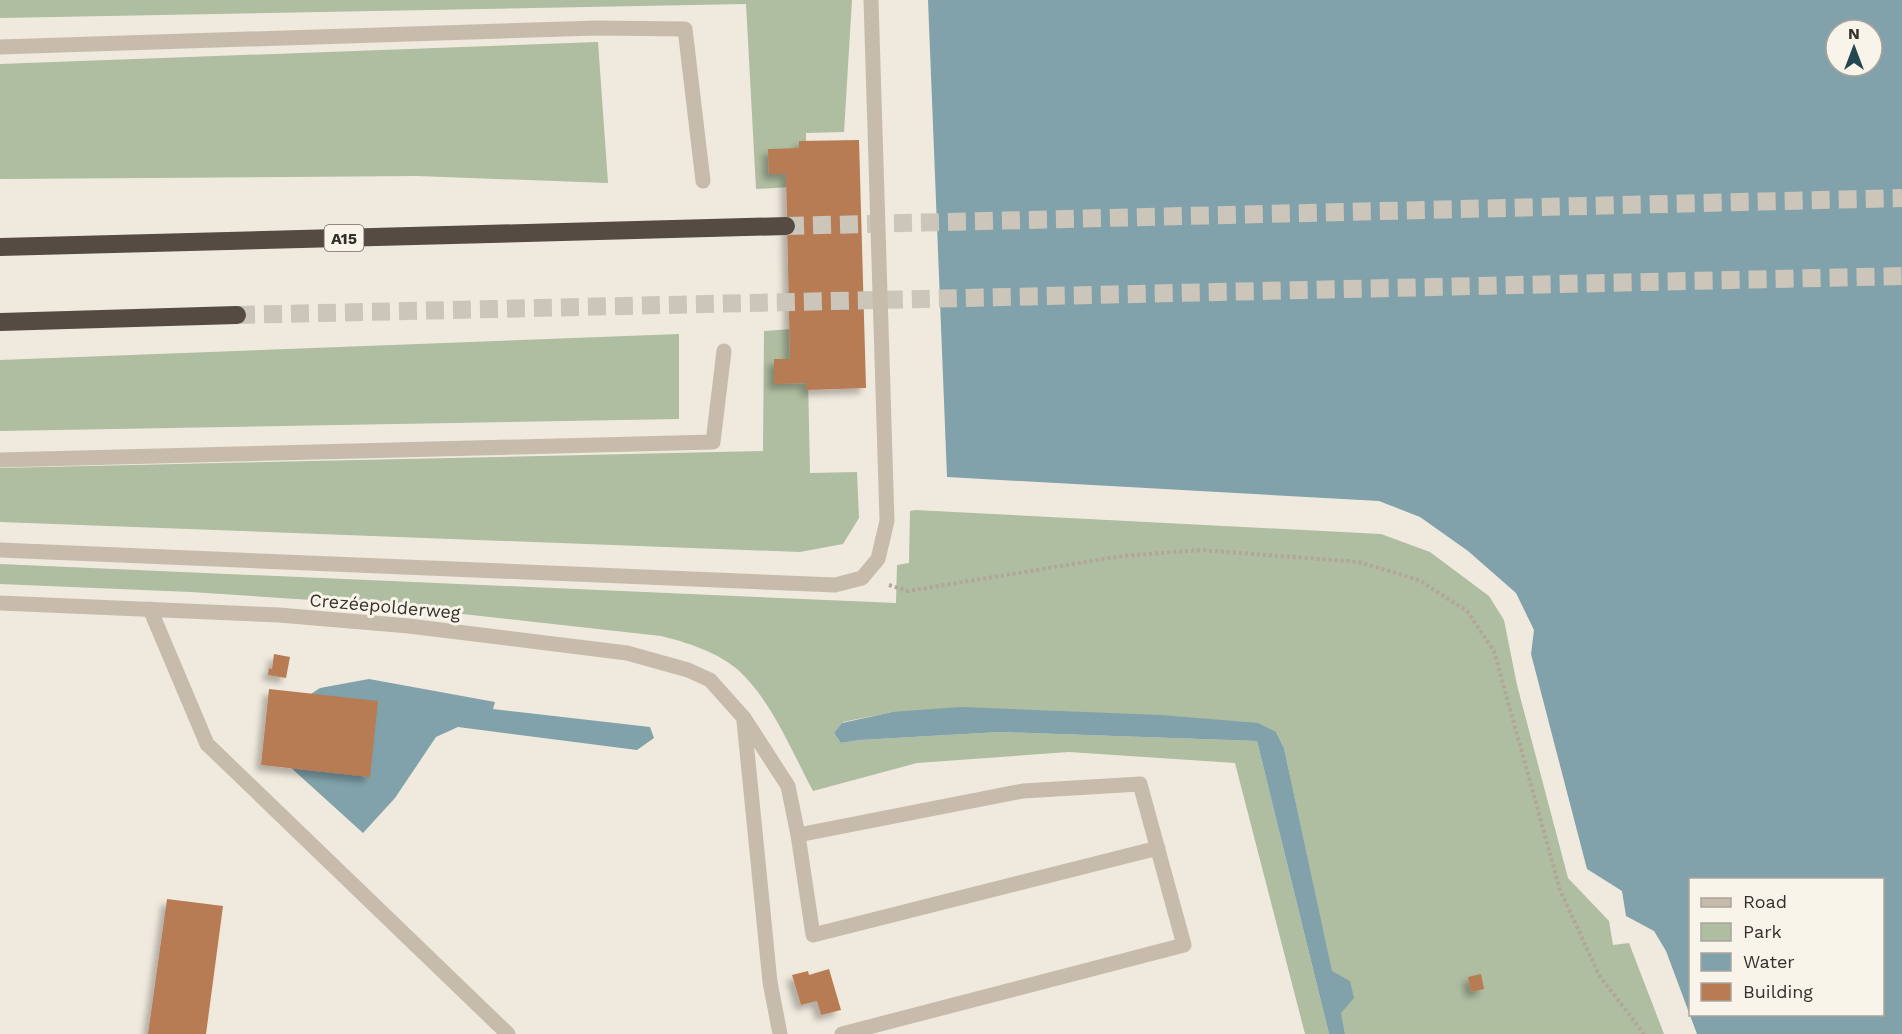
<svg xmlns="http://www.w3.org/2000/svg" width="1902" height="1034" font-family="'Work Sans',sans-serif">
	<defs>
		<filter id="shadow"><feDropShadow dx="-5.5" dy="5.5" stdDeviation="3" flood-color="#0004"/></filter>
	</defs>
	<rect width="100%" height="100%" fill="#f0eade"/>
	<path fill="#afbda0" d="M0,0h852l-8,132 -38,1v53l-50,3 -10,-185 -746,14z
		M598,42l10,141 -191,-7 -417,3v-115z
		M807,328l3,145 47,-1 2,46 -16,26 -43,8 -800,-30v-54l763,-17 1,-120z
		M679,334v85l-679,12v-71z
		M915,510l466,24 49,18 59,44 15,24 13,65 51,193 41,43 4,24 16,-2 35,91h-319l-61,-286 -8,-16 -384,-20 -49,10 -9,11 7,10 19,-3 140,-8 257,9 72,293h-24l-70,-271 -166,-11 -152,11 -104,28c-21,-39 -42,-92 -76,-122 -20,-17 -51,-27 -76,-33l-289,-32 -181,-12 -191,-8v-20l896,39 1,-38 12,-2 1,-52z"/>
	<path fill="#81a2aa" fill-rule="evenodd" d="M928,0h974v1034h-205l-31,-83 -12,-20 -28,-15 -4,-25 -35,-22 -56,-215 3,-24 -18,-37 -48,-42 -48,-34 -41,-16 -432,-24zM1836,30h36v36h-36zM1690,880h192v134h-192z
		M369,679l126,23 -2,7 157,18 4,11 -17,12 -179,-23 -22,10 -41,61 -32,35 -74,-67 -1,-57 32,-21z
		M960,707l201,8 97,8 18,9 8,16 48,223 18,10 4,17 -13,15 4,21h-16l-72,-293 -257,-9 -140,8 -19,3 -7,-10 8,-10 50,-11z"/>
	<path fill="#b87b54" filter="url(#shadow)" d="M859,140l7,248 -60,2v-7l-32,1v-25h16l-4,-185h-17l-1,-25 31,-1v-7z
		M274,654l16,3 -4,21 -18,-3 1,-7 3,1z
		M269,689l109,12 -8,76 -109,-12z
		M167,899l56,7 -17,128h-58z
		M829,969l12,41 -20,5 -4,-14 -16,4 -9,-30 16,-4 1,4z
		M1481,974l3,15 -13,3 -3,-15z"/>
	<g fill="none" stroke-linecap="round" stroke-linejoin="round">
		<path stroke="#cbc5ba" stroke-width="18" stroke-dasharray="18 9" stroke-linecap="butt" d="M786,226l1116,-28
			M237,315l1665,-39"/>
		<path stroke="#b2a696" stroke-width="4" stroke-dasharray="3 3" stroke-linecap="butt" d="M889,585l19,6 214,-35 78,-6 159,12 60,18 48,31 27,40 66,239 39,85 45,59"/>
		<path stroke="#c7bcac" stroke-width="15" d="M0,47l598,-19 87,1 18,152
			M0,460l713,-18 11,-91
			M0,550l835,35 27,-7 16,-19 9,-38 -16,-521
			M150,609l57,135 301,290
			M744,718l44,68 10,49 225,-44 117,-7 44,161 -342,89
			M744,721l26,261 10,52
			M798,835l15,100 345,-87"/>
		<path stroke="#c7bcac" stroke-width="15" d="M0,603l279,12 130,11 218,27 61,17 22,10 34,38"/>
		<path stroke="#554b42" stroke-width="18" d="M0,247l786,-21
			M0,322l237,-7"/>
	</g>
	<g text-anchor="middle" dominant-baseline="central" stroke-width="6" stroke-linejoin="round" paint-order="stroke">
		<rect fill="#f8f4ea" stroke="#706a64" stroke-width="1.5" x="324.5" y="225" width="39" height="26" rx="4.5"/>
		<g font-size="16" font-weight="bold" fill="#352f2a">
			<text x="344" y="238">A15</text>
		</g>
		<g font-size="18" fill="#352f2a" stroke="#f8f4ea">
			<text transform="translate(385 606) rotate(5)">Crezéepolderweg</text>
		</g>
	</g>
	<rect x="1689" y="878" width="195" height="138" fill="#f8f4ea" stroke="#aaa59d" stroke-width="1.5"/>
	<rect x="1701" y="898" width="30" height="9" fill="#c7bcac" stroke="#aaa59d" stroke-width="1.5"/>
	<text x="1743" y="908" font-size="18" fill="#352f2a">Road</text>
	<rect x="1701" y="923" width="30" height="18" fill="#afbda0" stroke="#aaa59d" stroke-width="1.5"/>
	<text x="1743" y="938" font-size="18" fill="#352f2a">Park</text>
	<rect x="1701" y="953" width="30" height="18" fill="#81a2aa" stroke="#aaa59d" stroke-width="1.5"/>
	<text x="1743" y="968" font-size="18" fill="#352f2a">Water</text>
	<rect x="1701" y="983" width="30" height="18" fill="#b87b54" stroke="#aaa59d" stroke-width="1.5"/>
	<text x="1743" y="998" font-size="18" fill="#352f2a">Building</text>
	<g transform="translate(1854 48)"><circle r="28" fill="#f8f4ea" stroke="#aaa59d" stroke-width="1.5"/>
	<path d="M0-4.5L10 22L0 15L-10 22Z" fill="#244852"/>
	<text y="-9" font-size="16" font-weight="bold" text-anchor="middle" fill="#352f2a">N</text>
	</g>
</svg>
